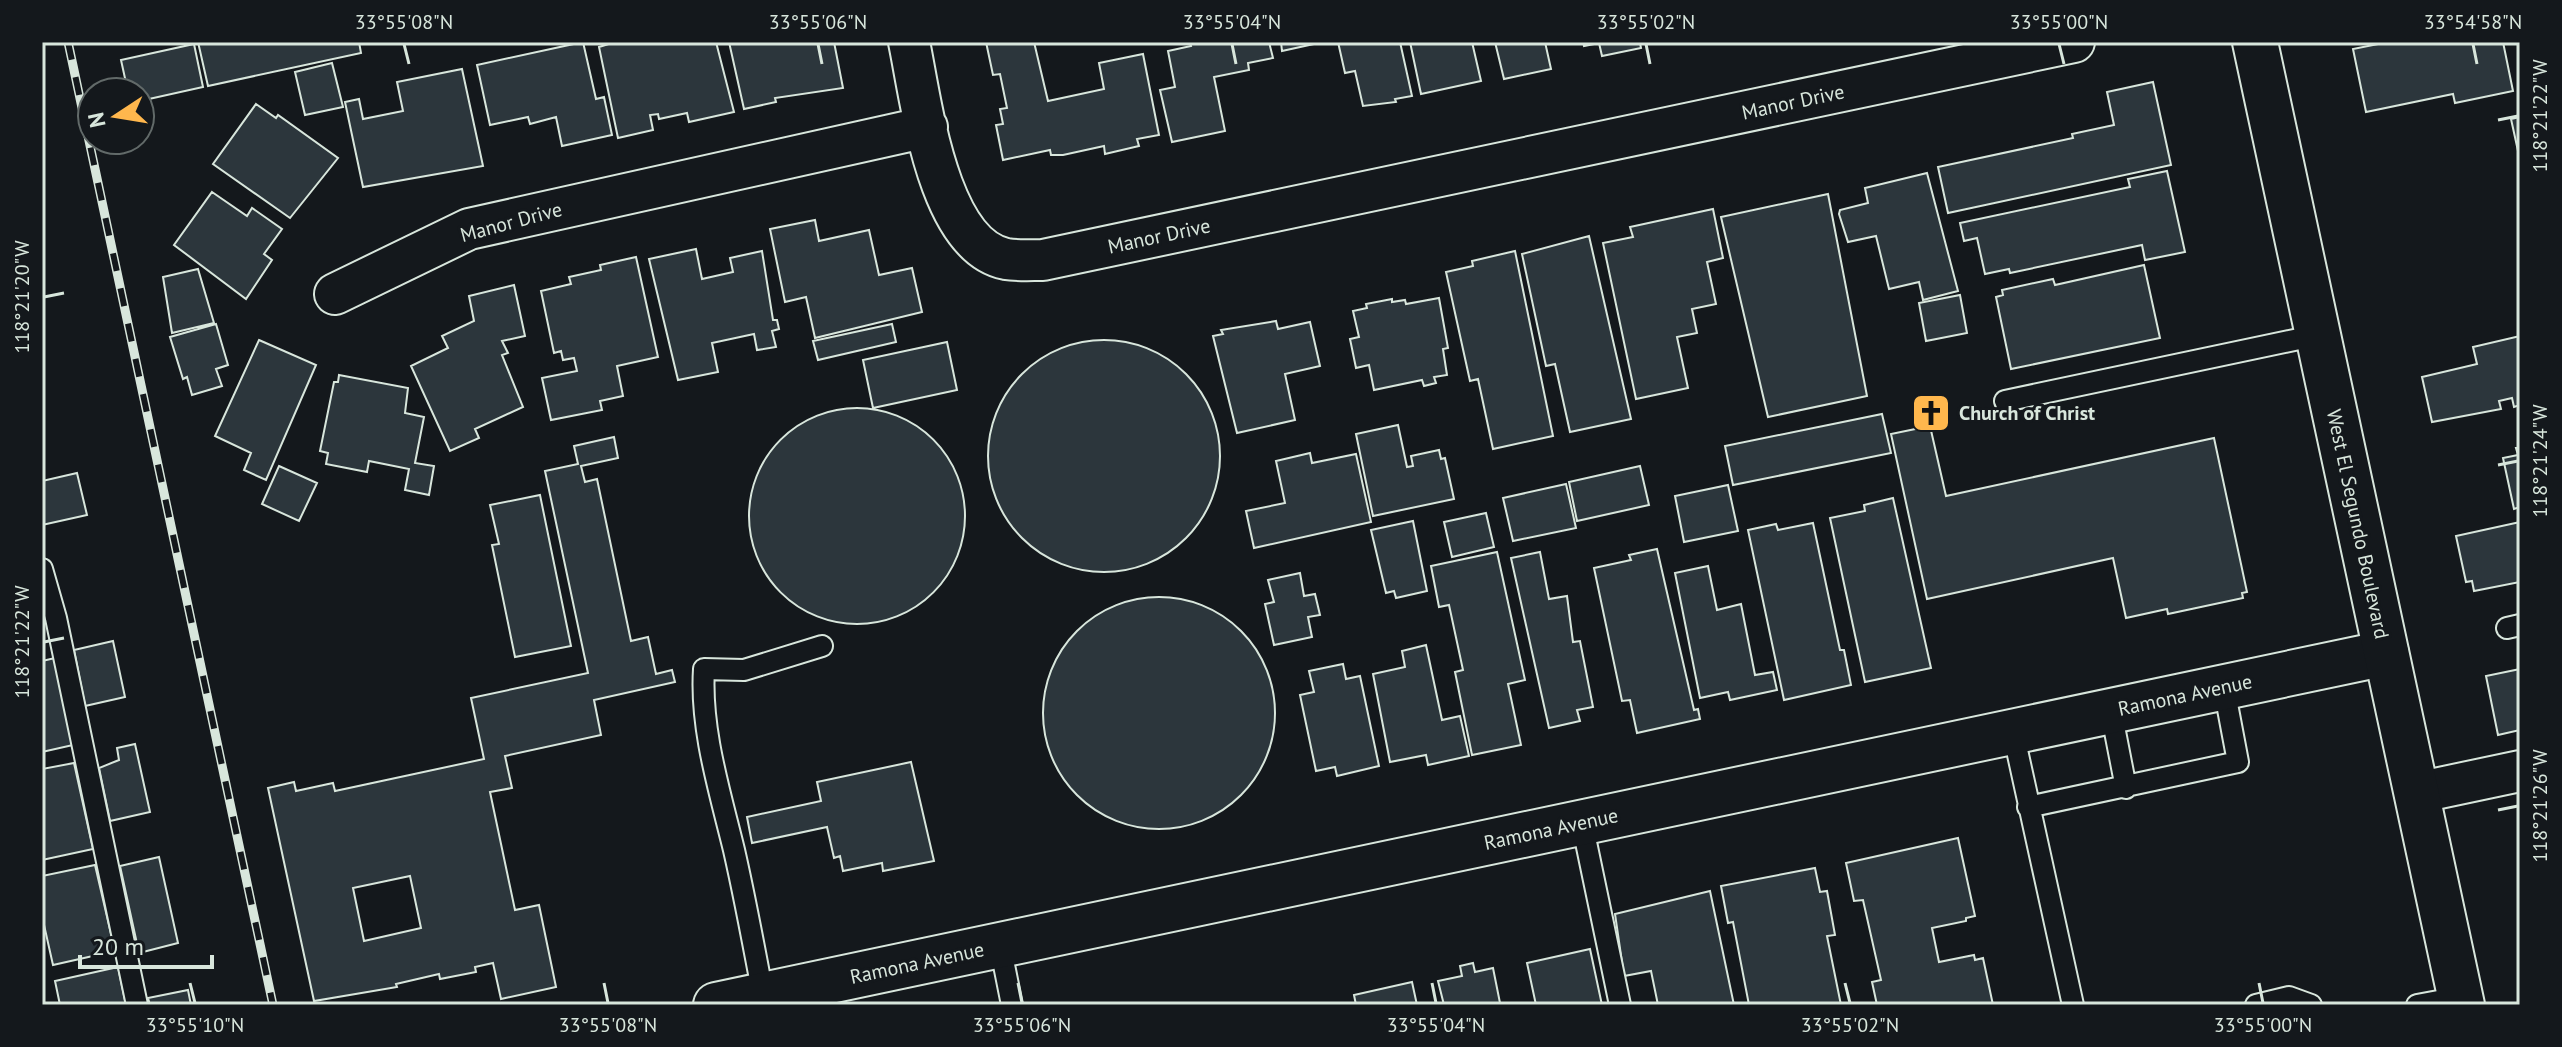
<svg xmlns="http://www.w3.org/2000/svg" width="2562" height="1047" font-family="'PT Sans',sans-serif">
	<rect width="100%" height="100%" fill="#14181c"/>
	<path fill="#2c363c" stroke="#d8e6dc" stroke-width="2" fill-rule="evenodd" d="M198,42h161l2,11 -153,33z
		M583,42l13,57 8,-2 8,38 -50,11 -6,-29 -26,7 -2,-7 -38,8 -13,-60z
		M716,42l18,70 -45,10 -2,-9 -28,6 -1,-5 -8,1 3,15 -35,8 -19,-91 16,-5z
		M729,42h105l9,46 -68,10 1,4 -32,7z
		M986,42h48l14,59 56,-12 -5,-26 44,-9 16,81 -22,4 2,7 -34,8 -1,-8 -41,9h-12l-1,-5 -47,10 -7,-35 7,-1 -3,-15 7,-1 -7,-34 -7,1z
		M1190,42h79l4,16 -25,5 1,7 -35,7 11,54 -53,11 -12,-52 15,-3 -7,-36 23,-5z
		M1281,42h42l-41,9z
		M1338,42h62l12,54 -17,3 1,3 -33,4 -8,-35 -10,2z
		M1410,42h62l9,39 -60,13z
		M1495,42h50l6,27 -47,10z
		M1583,42h62l-5,1 1,5 -39,8 -3,-13 -15,3z
		M2388,42h115l10,49 -58,12 -2,-9 -87,18 -13,-63z
		M194,44l9,43 -63,14v-9h-12l-7,-32z
		M332,63l11,44 -38,8 -10,-43z
		M462,69l21,97 -120,21 -18,-85 14,-3 4,20 40,-8 -6,-29z
		M2153,82l18,83 -223,48 -10,-46 135,-29 -1,-4 42,-9 -7,-33z
		M256,104l20,14 2,-3 60,43 -48,60 -77,-54z
		M2520,117v43l-9,-41z
		M2167,171l18,81 -40,8 -3,-15 -132,28 -1,-4 -24,5 -8,-36 -13,3 -4,-18 170,-36 -2,-8z
		M1927,173l31,118 -35,9 -4,-18 -30,7 -13,-53 -28,6 -9,-28 1,-4 28,-7 -3,-15z
		M212,192l35,24 5,-8 30,21 -18,25 8,6 -26,39 -72,-54z
		M1828,194l39,202 -99,21 -47,-200z
		M1713,209l10,49 -16,4 9,42 -24,5 5,24 -20,4 11,51 -52,11 -33,-156 30,-6 -3,-10z
		M815,220l4,21 50,-11 10,45 33,-7 10,44 -107,26 -9,-41 -21,5 -15,-73z
		M1589,236l42,183 -61,13 -15,-68 -9,2 -24,-112z
		M696,249l6,30 31,-7 -3,-14 32,-7 11,69h4l2,9 -7,2 4,16 -19,3 -3,-16 -42,9 6,29 -40,8 -29,-121z
		M1515,251l38,185 -60,13 -15,-70 -8,2 -24,-109 27,-6 -1,-5z
		M636,257l22,100 -41,9 6,30 -23,5 2,9 -51,10 -9,-42 35,-7 -3,-13 -11,2 -2,-9 -7,2 -13,-62 30,-7 -2,-7 32,-7 -1,-5z
		M2144,265l16,73 -149,31 -15,-72 7,-2 -1,-5 51,-11 2,6z
		M198,269l16,54 -42,10 -9,-56z
		M514,285l11,51 -23,5 6,12 -6,2 21,52 -48,22 4,9 -29,13 -39,-85 37,-18 -6,-12 32,-15 -5,-25z
		M1960,295l7,38 -41,8 -7,-38z
		M1439,298l9,50 -5,1 4,26 -13,2 2,6 -12,3 -2,-6 -48,10 -5,-25 -13,3 -6,-29 9,-2 -6,-26 14,-3 -1,-4 26,-5v3l13,-2 1,4z
		M1276,321l2,8 32,-7 10,44 -35,8 10,46 -58,13 -24,-97 10,-2 -2,-4z
		M216,324l12,41 -12,4 6,17 -30,9 -5,-18 -4,2 -13,-42z
		M892,324l4,18 -78,18 -5,-19z
		M2520,336v69l-6,2 -2,-9 -13,3 2,8 -69,13 -10,-45 55,-13 -4,-17z
		M988 456a116 116 0 1 1 232 0a116 116 0 1 1-232 0Z
		M259,340l57,25 -50,115 -22,-10 7,-17 -36,-17z
		M947,342l10,48 -84,18 -10,-48z
		M339,375l69,13 -3,25 19,4 -9,46 19,3 -5,29 -24,-5 4,-21 -40,-8 -2,11 -41,-8 2,-11 -8,-2 14,-69h4z
		M749 516a108 108 0 1 1 216 0a108 108 0 1 1-216 0Z
		M1882,414l9,39 -158,32 -8,-39z
		M1398,425l9,42 6,-1 -2,-10 28,-6 2,9 4,-1 9,41 -81,17 -17,-82z
		M1930,426l16,70 268,-58 33,154 -5,1 1,5 -75,16 -1,-5 -41,9 -13,-60 -186,41 -36,-165z
		M614,437l4,21 -37,8 4,16 12,-3 34,162 17,-4 8,37 16,-4 3,12 -81,18 7,35 -96,21 7,32 -22,4 25,118 24,-5 17,82 -55,12 -8,-36 -18,4 1,5 -36,7 -1,-5 -43,10 1,3 -83,14 -46,-213 26,-6 2,9 37,-8 2,8 149,-32 -13,-61 117,-25 -43,-202 33,-7 -4,-18zM410,876l11,52 -57,13 -11,-53z
		M2516,448h4v59l-6,2 -11,-51 15,-3z
		M1310,453l2,10 44,-9 15,68 -117,26 -8,-37 39,-8 -9,-42z
		M279,466l38,17 -18,38 -37,-17z
		M1640,466l9,39 -72,16 -8,-39z
		M77,473l10,42 -45,10v-44z
		M1566,484l10,44 -63,13 -10,-43z
		M1728,485l10,46 -54,11 -9,-46z
		M540,495l31,151 -56,11 -23,-112 7,-1 -9,-39z
		M1893,498l38,170 -66,14 -35,-164 35,-7 -1,-6z
		M1486,513l8,34 -42,10 -8,-35z
		M1413,521l14,70 -31,7 -2,-7 -8,2 -15,-63z
		M2520,522v60l-46,9 -2,-10 -6,1 -10,-46z
		M1813,523l27,127h4l7,35 -67,15 -36,-170 28,-6 2,6z
		M1657,549l37,161 4,-1 2,10 -63,14 -7,-33 -8,1 -28,-133 37,-8 -2,-5z
		M1497,552l28,128 -17,4 13,61 -49,10 -17,-83 8,-2 -14,-65 -10,2 -8,-41z
		M1540,552l9,47 18,-3 6,46 7,-1 13,66 -16,3 3,11 -31,7 -38,-170z
		M1708,566l9,44 24,-6 14,71 18,-3 4,18 -47,10 -2,-8 -28,6 -25,-125z
		M1300,573l4,23 11,-2 5,21 -12,2 4,20 -38,8 -9,-41 9,-2 -6,-22z
		M1043 713a116 116 0 1 1 232 0a116 116 0 1 1-232 0Z
		M113,641l12,56 -40,9 -11,-56z
		M1426,645l16,75 18,-4 9,40 -41,9 -2,-10 -36,7 -17,-88 32,-7 -3,-16z
		M55,658l18,87 -31,7v-91z
		M1343,664l3,15 14,-3 19,90 -42,10 -2,-9 -19,4 -16,-76 14,-3 -5,-21z
		M2520,669v61l-22,5 -12,-59z
		M135,744l15,68 -40,9 -11,-53 20,-8 -2,-12z
		M911,762l23,99 -51,10 -1,-8 -39,8 -3,-15 -6,2 -7,-31 -75,16 -5,-26 74,-16 -4,-19z
		M74,763l19,86 -51,11v-91z
		M1958,838l17,78 -9,2v3l-34,7 7,34 35,-7 1,5 8,-2 10,47h-116l-5,-23 9,-2 -18,-80 -9,1 -8,-38z
		M159,857l19,86 -39,10 -19,-87z
		M95,865l20,86 -62,14 -11,-49v-40z
		M1815,868l5,24 7,-1 8,44 -8,1 14,69h-92l-16,-83 -5,1 -7,-37z
		M1710,891l24,114h-76l-7,-34 -27,5 -9,-62z
		M1590,949l12,56h-66l-9,-42z
		M1473,963l2,9 18,-4 7,35 5,2h-61l-6,-24 24,-5 -2,-10z
		M118,967l8,38h-66l-5,-24z
		M1412,982l5,23h-61l-2,-10z
		M188,990l3,15h-41l-2,-7z"/>
	<g fill="none" stroke-linecap="round" stroke-linejoin="round">
		<defs>
			<path id="lane" d="M2005,401l313,-66
				M42,569l14,49 81,387
				M2507,628l13,-3
				M2111,711l15,77
				M2013,732l60,273
				M2028,807l210,-45 -14,-74
				M1582,823l38,182
				M1000,945l12,60
				M763,995c-9,-48 -18,-97 -29,-145 -14,-58 -34,-121 -30,-181l40,1 78,-24
				M2256,1005l33,-8 22,8
				M2417,1005l43,-8"/>
			<path id="street" d="M909,42c12,57 28,203 97,217 12,2 25,1 37,1l1031,-218
				M335,294l134,-65 458,-102
				M2416,793l104,-22"/>
			<path id="secondary" d="M716,1005l1670,-352"/>
			<path id="primary" d="M2255,42l207,963"/>
		</defs>
		<use href="#lane" stroke="#d8e6dc" stroke-width="24"/>
		<use href="#street" stroke="#d8e6dc" stroke-width="44"/>
		<use href="#secondary" stroke="#d8e6dc" stroke-width="48"/>
		<use href="#primary" stroke="#d8e6dc" stroke-width="48"/>
		<use href="#lane" stroke="#14181c" stroke-width="20"/>
		<use href="#street" stroke="#14181c" stroke-width="40"/>
		<use href="#secondary" stroke="#14181c" stroke-width="44"/>
		<use href="#primary" stroke="#14181c" stroke-width="44"/>
		<defs>
			<path id="rail" d="M68,42l205,963"/>
		</defs>
		<use href="#rail" stroke="#d8e6dc" stroke-width="9"/>
		<use href="#rail" stroke="#14181c" stroke-width="6" stroke-dasharray="18" stroke-linecap="butt"/>
	</g>
	<path fill="none" stroke="#d8e6dc" stroke-width="3" d="M404,44l5,20M818,44l4,20M1232,44l4,20M1646,44l4,20M2059,44l5,20M2473,44l4,20M2498,120l20,-4M44,297l20,-4M2498,465l20,-4M44,642l20,-4M2498,810l20,-4M190,983l5,20M604,983l4,20M1018,983l4,20M1432,983l4,20M1845,983l5,20M2259,983l4,20"/>
	<defs>
		<symbol id="church-square" viewBox="-11 -11 22 22"><rect x="-9" y="-9" width="18" height="18" rx="4" fill="#ffb74d" stroke="#14181c"/><path d="M-1.2-6h2.4v3.5h3.3v2.4h-3.3V6h-2.4V-.1h-3.3v-2.4h3.3Z" fill="#111"/></symbol>
	</defs>
	<g fill-rule="evenodd">
		<use href="#church-square" x="1909" y="391" width="44" height="44"/>
	</g>
	<g text-anchor="middle" dominant-baseline="central" stroke-width="6" stroke-linejoin="round" paint-order="stroke">
		<g font-size="20" fill="#d8e6dc" stroke="#14181c">
			<text transform="translate(1793 102) rotate(-12)">Manor Drive</text>
			<text transform="translate(511 222) rotate(-15)">Manor Drive</text>
			<text transform="translate(1159 236) rotate(-12)">Manor Drive</text>
			<text transform="translate(2358 524) rotate(78)">West El Segundo Boulevard</text>
			<text transform="translate(2185 695) rotate(-12)">Ramona Avenue</text>
			<text transform="translate(1551 829) rotate(-12)">Ramona Avenue</text>
			<text transform="translate(917 963) rotate(-12)">Ramona Avenue</text>
		</g>
		<g font-size="20" font-weight="bold" fill="#d8e6dc" stroke="#14181c" text-anchor="start">
			<text x="1959" y="413">Church of Christ</text>
		</g>
	</g>
	<rect width="2562" height="1047" fill="none" stroke="#14181c" stroke-width="88"/>
	<g transform="translate(116 116) rotate(258)"><circle r="38" fill="#14181c" stroke="#626a69" stroke-width="2"/>
	<path d="M0-6L14 30L0 20L-14 30Z" fill="#ffb74d"/>
	<text y="-12" font-size="22" font-weight="bold" text-anchor="middle" fill="#d8e6dc">N</text>
	</g>
	<path d="M80 955v12h132v-12" fill="none" stroke="#d8e6dc" stroke-width="4"/>
	<text x="92" y="955" font-size="24" fill="#d8e6dc" stroke="#14181c" stroke-width="6" paint-order="stroke">20 m</text>
	<rect x="44" y="44" width="2474" height="959" fill="none" stroke="#d8e6dc" stroke-width="3"/>
	<g font-size="20" text-anchor="middle" fill="#d8e6dc">
		<text x="404" y="29">33°55'08"N</text>
		<text x="818" y="29">33°55'06"N</text>
		<text x="1232" y="29">33°55'04"N</text>
		<text x="1646" y="29">33°55'02"N</text>
		<text x="2059" y="29">33°55'00"N</text>
		<text x="2473" y="29">33°54'58"N</text>
		<text transform="translate(2540 116) rotate(-90)" y="7">118°21'22"W</text>
		<text transform="translate(22 297) rotate(-90)" y="7">118°21'20"W</text>
		<text transform="translate(2540 461) rotate(-90)" y="7">118°21'24"W</text>
		<text transform="translate(22 642) rotate(-90)" y="7">118°21'22"W</text>
		<text transform="translate(2540 806) rotate(-90)" y="7">118°21'26"W</text>
		<text x="195" y="1032">33°55'10"N</text>
		<text x="608" y="1032">33°55'08"N</text>
		<text x="1022" y="1032">33°55'06"N</text>
		<text x="1436" y="1032">33°55'04"N</text>
		<text x="1850" y="1032">33°55'02"N</text>
		<text x="2263" y="1032">33°55'00"N</text>
	</g>
</svg>
